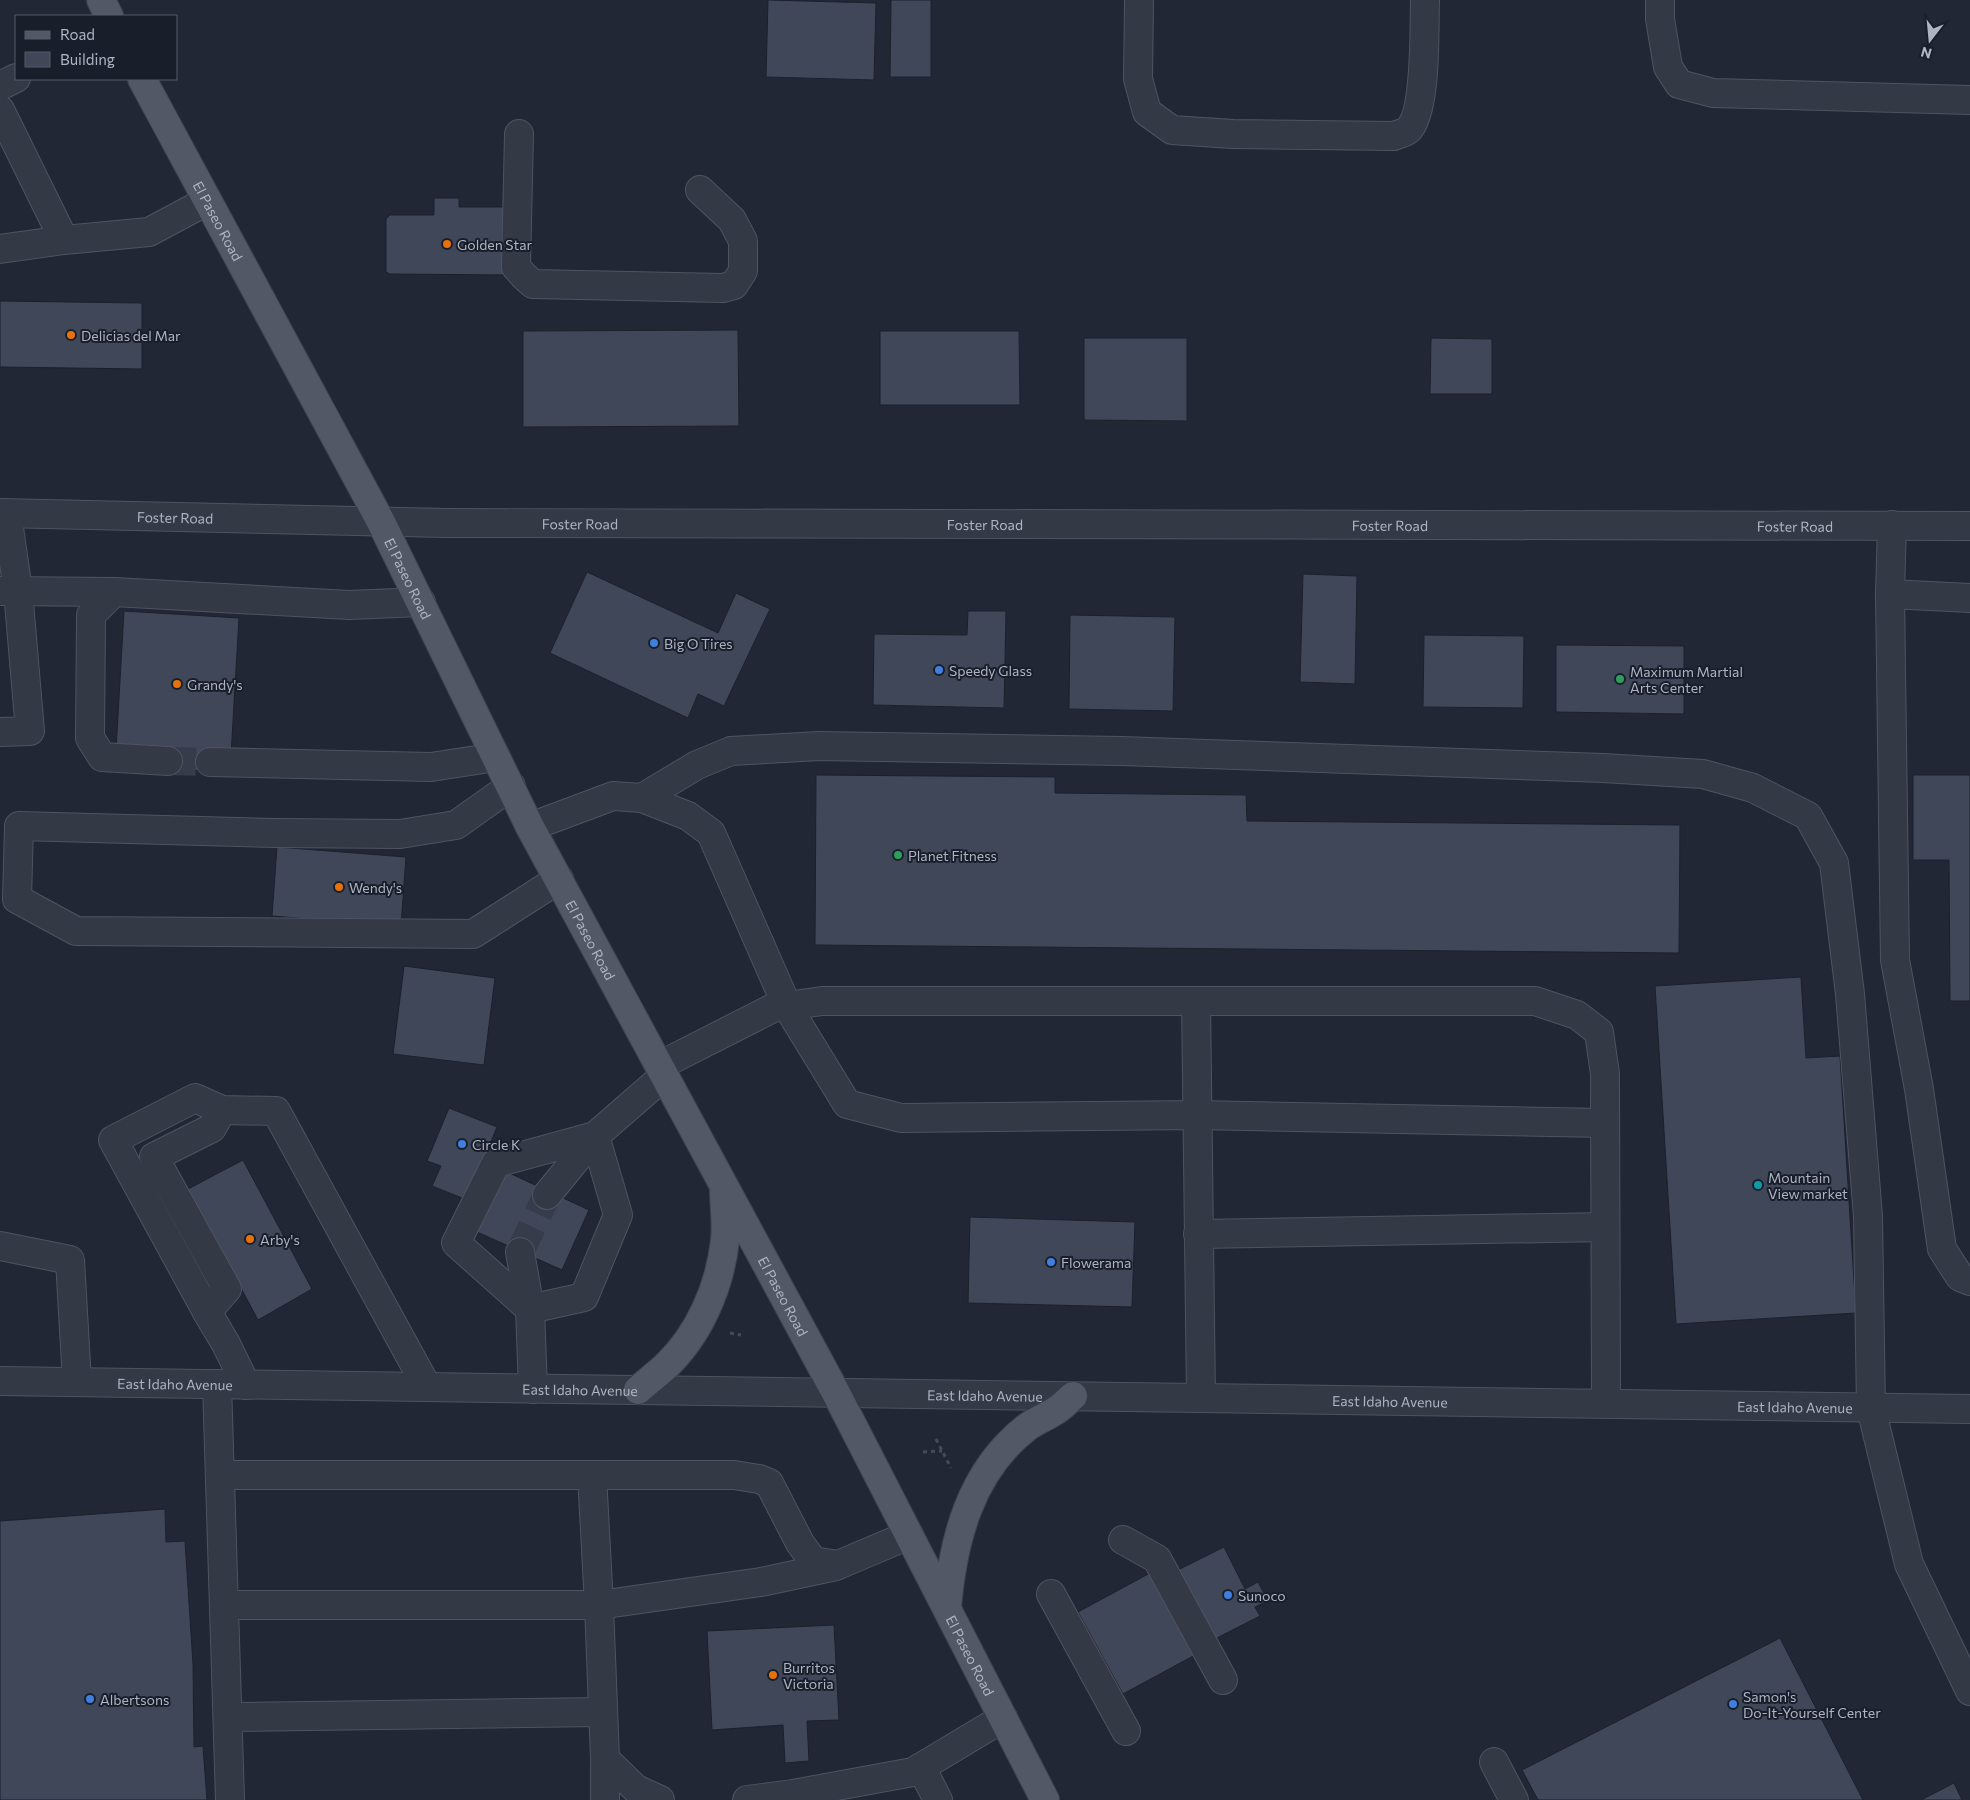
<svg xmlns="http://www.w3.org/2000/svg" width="1970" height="1800" font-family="Commissioner,sans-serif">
	<rect width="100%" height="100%" fill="#212735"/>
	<path fill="#3f4758" stroke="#1b212c" d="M768,0l108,3 -2,77 -108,-3z
		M891,0h40v77h-41z
		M434,198h25v9h51l-1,68 -119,-1 -4,-2v-53l4,-4h44z
		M0,301l142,2v66l-142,-2z
		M738,330l1,96 -216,1v-96z
		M880,331h139l1,74h-140z
		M1084,338h103v83l-103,-1z
		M1431,338l61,1v55h-62z
		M587,572l131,61 18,-40 34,16 -46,97 -26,-12 -10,24 -138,-65z
		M1303,574l54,2 -2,108 -55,-2z
		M124,611l115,7 -8,137 -22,16 -42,-2 -51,-19z
		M968,611h38l-2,97 -131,-3 1,-71 93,1z
		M1070,615l105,2 -2,94 -104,-2z
		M1424,635l100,1 -1,72 -100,-1z
		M1556,645l128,1v68l-128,-2z
		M816,775l239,2v16l191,2 1,26 433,4 -1,128 -864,-8z
		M1913,775h57v226h-20l-1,-141h-36z
		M277,847l129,10 -5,69 -129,-10z
		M404,966l91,12 -11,87 -91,-11z
		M1801,977l5,81 34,-2 16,257 -180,11 -21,-338z
		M449,1108l48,19 -30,73 -35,-14 9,-20 -14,-5z
		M243,1160l69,129 -54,31 -70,-131z
		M505,1171l84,39 -27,60 -85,-38z
		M970,1217l165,5 -3,85 -164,-4z
		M165,1509l1,33 19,-1 8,123 1,83 9,-1 4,54h-207v-279z
		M1224,1547l21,42 13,-7 10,19 -13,6 5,9 -47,24 -35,-70z
		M1150,1573l45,82 -72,39 -45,-82z
		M834,1625l5,95 -32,1 2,40 -24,2 -2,-38 -71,5 -5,-99z
		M1780,1638l83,162h-325l-16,-30z
		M1954,1783l8,17h-41z"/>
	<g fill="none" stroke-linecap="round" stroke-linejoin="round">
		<path stroke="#363c4a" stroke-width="28" stroke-dasharray="28 14" stroke-linecap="butt" d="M168,761l42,1
			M520,1252l27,-57"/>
		<defs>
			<g id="minor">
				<path d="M1139,0l-1,79 9,33 25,18 61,4 161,2c4,-2 11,-3 14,-6 19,-18 16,-102 17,-130"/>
				<path d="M1660,0v19l8,48 11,17 34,9 257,7"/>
				<path d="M0,86l16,-8"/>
				<path d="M0,110l64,130 85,-8 58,-31"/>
				<path d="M519,134l-3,133 8,9 9,8 190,4 11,-3 9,-14v-30l-11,-21 -32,-30"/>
				<path d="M0,249l64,-9"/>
				<path id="s1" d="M0,513l446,10 1524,3"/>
				<path d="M1892,525l-2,69 5,366 24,129 23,160 18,28 10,4"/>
				<path d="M0,591l114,1"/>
				<path d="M1890,594l80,4"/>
				<path d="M0,732l30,-1 -12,-140 -11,-77"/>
				<path d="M168,761l-66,-4 -12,-19 1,-123 23,-23 235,13 72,-3"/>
				<path d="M210,762l221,5 65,-10"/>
				<path d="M511,786l-55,39 -56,9 -126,-1 -255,-7 -2,73 59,32 397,3 86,-55"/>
				<path d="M642,798l55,-33 34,-14 88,-5 302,5 482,17 100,6 50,14 55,28 26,47 16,131 18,222 3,192 38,156 61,127"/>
				<path d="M530,827l83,-31 29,2 46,18 23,17 76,173 60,98 54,14 296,-3 408,8"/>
				<path d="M1196,1001l5,397"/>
				<path d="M659,1066l114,-58 49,-7h713l42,14 22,17 6,42 1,329"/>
				<path d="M547,1195l48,-59"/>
				<path d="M1198,1234l407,-7"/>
				<path d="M0,1246l70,14 7,122"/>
				<path d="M520,1252l10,57"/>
				<path d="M530,1309l-74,-66 40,-80 99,-27"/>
				<path d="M207,1312l20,-23 -73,-132 58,-29 10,-18"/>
				<path id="s2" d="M0,1381l1970,28"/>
				<path d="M217,1384l13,416"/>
				<path d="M246,1385l-20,-41 -19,-32 -94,-172 82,-42 27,12 54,1 151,276"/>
				<path d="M533,1389l-3,-80 54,-12 34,-82 -23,-79 70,-61"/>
				<path d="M220,1475h514l25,4 10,4 31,60 13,18 25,4 71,-30"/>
				<path d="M1123,1540l34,19 66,121"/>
				<path d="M1051,1594l75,137"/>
				<path d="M224,1605h375l-7,-130"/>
				<path d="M228,1717l375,-5"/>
				<path d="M1494,1762l20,38"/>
				<path d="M921,1767l17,33"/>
				<path d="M605,1800v-41"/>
				<path d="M660,1800l-24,-11 -31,-30 -6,-154 162,-23 75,-16"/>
				<path d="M747,1800l46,-6 120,-22 90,-54"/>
			</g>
			<g id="major">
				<path d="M101,0l8,16"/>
				<path id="s3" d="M142,79l239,443 149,305 306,566 209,407"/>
				<path d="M638,1390c9,-8 18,-15 27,-23 34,-32 55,-80 60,-127 2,-16 -1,-34 -1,-50"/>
				<path d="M947,1607c6,-67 23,-135 79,-179 9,-7 20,-11 29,-17 7,-4 12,-10 18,-15"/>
			</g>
		</defs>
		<use href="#minor" stroke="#4e5461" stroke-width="30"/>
		<use href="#major" stroke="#3d434f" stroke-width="30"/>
		<path stroke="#404f54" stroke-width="3" stroke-dasharray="4 4" stroke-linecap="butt" d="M730,1333l11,2
			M936,1439l15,29
			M923,1452l19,-1"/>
		<use href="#minor" stroke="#343946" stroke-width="28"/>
		<use href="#major" stroke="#525866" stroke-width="28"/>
	</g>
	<g fill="#e8710a" stroke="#191f2a" stroke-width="2">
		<circle cx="447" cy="244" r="5"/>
		<circle cx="71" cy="335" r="5"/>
		<circle cx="177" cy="684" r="5"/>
		<circle cx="339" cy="887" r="5"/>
		<circle cx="250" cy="1239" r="5"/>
		<circle cx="773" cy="1675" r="5"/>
	</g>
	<g fill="#3f7fe0" stroke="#191f2a" stroke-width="2">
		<circle cx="654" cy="643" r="5"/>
		<circle cx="939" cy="670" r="5"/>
		<circle cx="462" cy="1144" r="5"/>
		<circle cx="1051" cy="1262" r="5"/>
		<circle cx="1228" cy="1595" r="5"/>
		<circle cx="90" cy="1699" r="5"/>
		<circle cx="1733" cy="1704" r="5"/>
	</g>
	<g fill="#2e9e5b" stroke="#191f2a" stroke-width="2">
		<circle cx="1620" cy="679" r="5"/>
		<circle cx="898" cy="855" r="5"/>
	</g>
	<circle fill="#0f9aa8" stroke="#191f2a" stroke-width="2" cx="1758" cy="1185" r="5"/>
	<g text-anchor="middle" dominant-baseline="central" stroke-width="4" stroke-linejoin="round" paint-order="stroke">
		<g font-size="14" fill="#aeb4c3" stroke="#191f2a">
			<text stroke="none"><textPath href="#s3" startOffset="161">El Paseo Road</textPath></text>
			<text stroke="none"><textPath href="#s1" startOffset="175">Foster Road</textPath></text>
			<text stroke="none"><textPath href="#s1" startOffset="580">Foster Road</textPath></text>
			<text stroke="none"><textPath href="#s1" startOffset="985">Foster Road</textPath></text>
			<text stroke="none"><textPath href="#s1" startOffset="1390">Foster Road</textPath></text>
			<text stroke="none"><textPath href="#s1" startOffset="1795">Foster Road</textPath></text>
			<text stroke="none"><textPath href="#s3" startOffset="566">El Paseo Road</textPath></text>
			<text stroke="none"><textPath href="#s3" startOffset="971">El Paseo Road</textPath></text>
			<text stroke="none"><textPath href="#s3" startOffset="1376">El Paseo Road</textPath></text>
			<text stroke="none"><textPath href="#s2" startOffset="175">East Idaho Avenue</textPath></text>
			<text stroke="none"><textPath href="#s2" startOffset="580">East Idaho Avenue</textPath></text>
			<text stroke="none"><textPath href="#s2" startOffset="985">East Idaho Avenue</textPath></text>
			<text stroke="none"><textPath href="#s2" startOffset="1390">East Idaho Avenue</textPath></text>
			<text stroke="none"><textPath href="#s2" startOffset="1795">East Idaho Avenue</textPath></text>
			<text stroke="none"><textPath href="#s3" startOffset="1781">El Paseo Road</textPath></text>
		</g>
		<g font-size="14" fill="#aeb4c3" stroke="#191f2a" text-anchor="start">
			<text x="457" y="244">Golden Star</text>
			<text x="81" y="335">Delicias del Mar</text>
			<text x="664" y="643">Big O Tires</text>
			<text x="949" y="670">Speedy Glass</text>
			<text x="1630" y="671">Maximum Martial<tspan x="1630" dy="16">Arts Center</tspan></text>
			<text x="187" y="684">Grandy's</text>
			<text x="908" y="855">Planet Fitness</text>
			<text x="349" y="887">Wendy's</text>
			<text x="472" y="1144">Circle K</text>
			<text x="1768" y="1177">Mountain<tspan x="1768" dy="16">View market</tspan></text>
			<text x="260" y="1239">Arby's</text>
			<text x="1061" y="1262">Flowerama</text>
			<text x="1238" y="1595">Sunoco</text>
			<text x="783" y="1667">Burritos<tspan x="783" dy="16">Victoria</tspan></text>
			<text x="1743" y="1696">Samon's<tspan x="1743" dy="16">Do-It-Yourself Center</tspan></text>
			<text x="100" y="1699">Albertsons</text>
		</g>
	</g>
	<rect x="15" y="15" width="162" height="65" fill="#191f2a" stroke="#555b67"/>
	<rect x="25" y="31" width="25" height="8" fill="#525866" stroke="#555b67"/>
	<text x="60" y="40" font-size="15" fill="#aeb4c3">Road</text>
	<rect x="25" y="52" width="25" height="15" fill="#3f4758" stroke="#555b67"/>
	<text x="60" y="65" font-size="15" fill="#aeb4c3">Building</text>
	<g transform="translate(1930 40) rotate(196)" stroke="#191f2a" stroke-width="4" paint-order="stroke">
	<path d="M0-4L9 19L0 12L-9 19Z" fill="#aeb4c3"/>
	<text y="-8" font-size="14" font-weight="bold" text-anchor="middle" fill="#aeb4c3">N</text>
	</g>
</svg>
